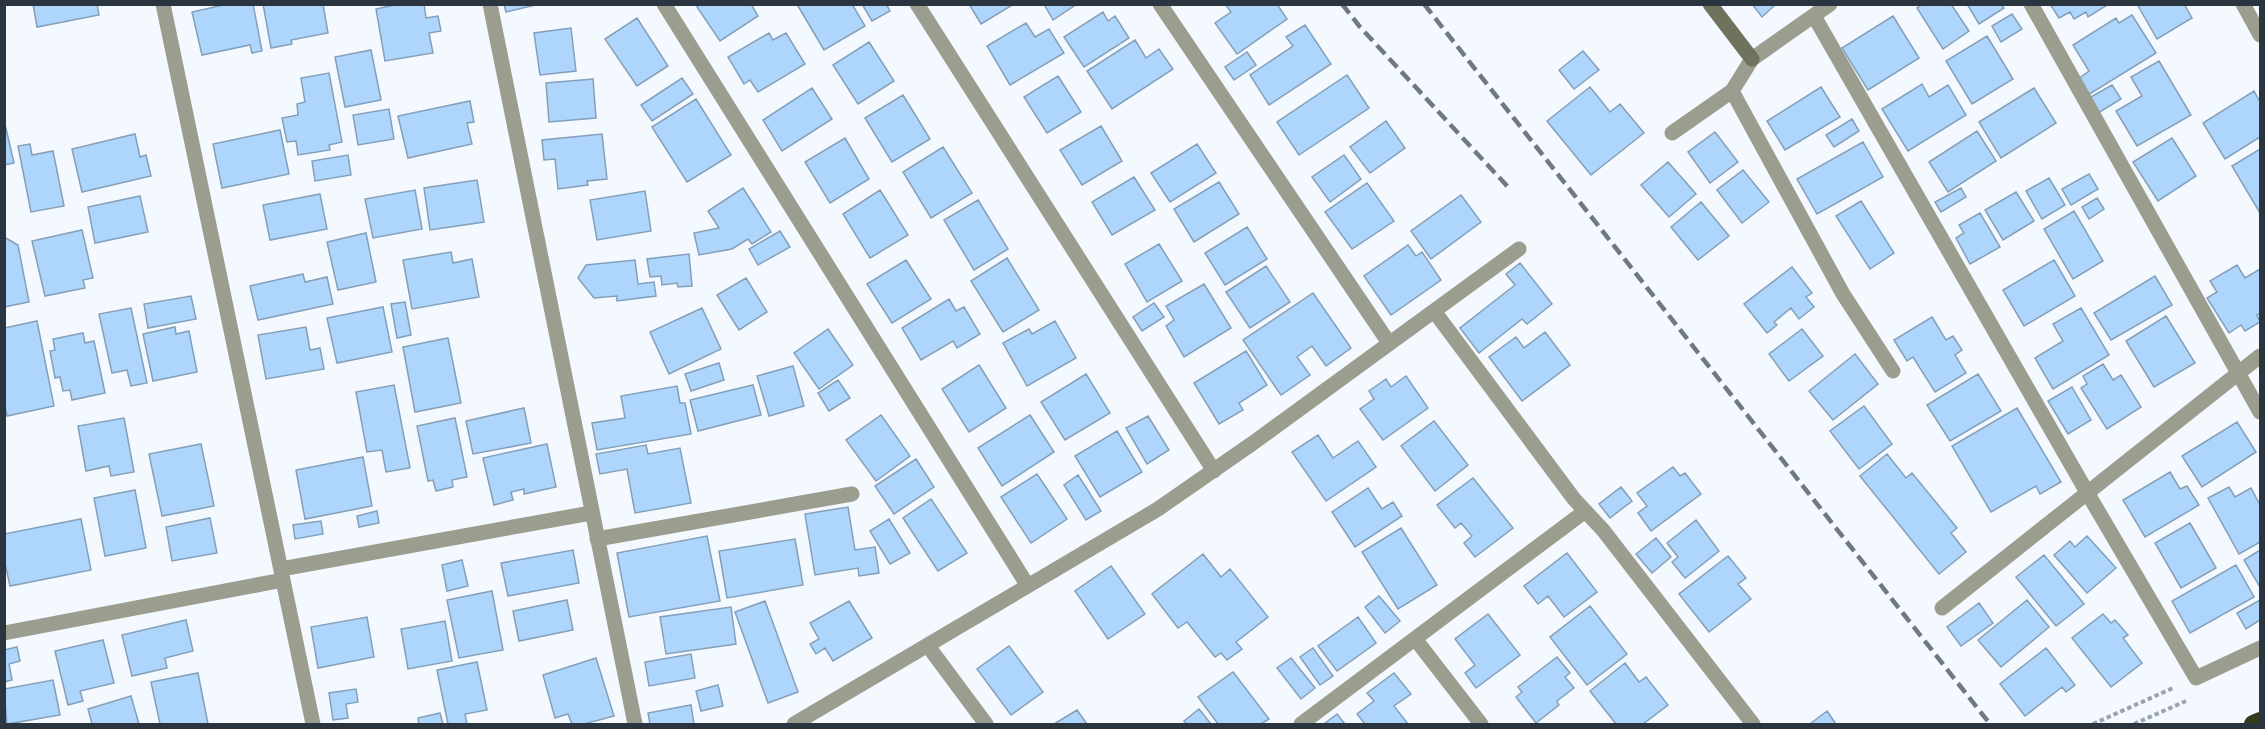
<svg xmlns="http://www.w3.org/2000/svg" width="2265" height="729" font-family="Rubik,sans-serif">
	<rect width="100%" height="100%" fill="#f4f9ff"/>
	<path fill="#aed6fc" stroke="#849fb9" stroke-width="1.5" d="M33,4h64l2,11 -62,12z
		M228,4h25l9,47 -10,2 -2,-8 -48,10 -10,-43z
		M263,4h60l5,29 -37,7 1,4 -21,4z
		M399,4h25l2,14 12,-2 3,15 -12,2 4,20 -48,8 -9,-52z
		M504,4h32v1l-30,7z
		M701,4h50l7,12 -38,25 -23,-34z
		M800,4h52l13,22 -41,24 -26,-44z
		M862,4h24l4,7 -18,10z
		M969,4h45l-33,20z
		M1044,4h33l-24,16z
		M1225,4h52l10,15 -50,35 -22,-31 16,-11z
		M1752,4h24l-14,13z
		M1923,4h28l18,27 -26,18 -26,-41z
		M1967,4h34l3,4 -25,16z
		M2050,4h59l-21,13 -2,-5 -12,7 -4,-7 -11,6z
		M2137,4h47l8,14 -35,21z
		M1103,12l5,9 7,-5 14,22 -45,29 -20,-30z
		M2012,14l10,15 -21,13 -9,-16z
		M2132,15l24,38 -68,42 -10,-16 11,-8 -16,-26 43,-27 3,5z
		M1893,16l26,42 -51,32 -26,-42z
		M637,18l31,48 -31,20 -32,-47z
		M1026,23l9,14 14,-8 15,24 -54,32 -23,-39z
		M1305,25l26,39 -62,41 -19,-30 43,-29 -7,-9z
		M571,28l5,43 -36,4 -6,-42z
		M769,33l4,7 13,-7 19,31 -47,28 -8,-12 -6,4 -16,-27z
		M1987,36l26,43 -41,25 -26,-43z
		M1135,40l11,18 13,-9 14,20 -61,40 -25,-38z
		M869,42l25,39 -36,23 -25,-39z
		M371,50l10,50 -36,7 -10,-50z
		M1583,51l16,19 -25,19 -15,-19z
		M1247,52l9,13 -22,15 -9,-13z
		M2159,61l32,54 -54,31 -21,-35 26,-15 -11,-19z
		M329,73l13,69 -13,3 1,5 -32,5 -2,-14 -9,1 -5,-24 16,-3 -1,-11 8,-2 -4,-24z
		M1347,75l22,33 -70,47 -22,-33z
		M1058,76l23,36 -34,21 -23,-36z
		M682,78l11,16 -41,27 -11,-16z
		M593,79l3,39 -47,4 -3,-39z
		M1922,84l7,13 19,-12 18,30 -58,36 -26,-42z
		M2112,85l9,14 -23,14 -9,-15z
		M1590,87l20,25 10,-8 24,29 -53,42 -44,-54z
		M1821,87l19,30 -55,33 -18,-29z
		M812,88l20,31 -50,32 -19,-31z
		M2034,88l22,35 -55,35 -22,-36z
		M2254,91l6,11v35l-35,22 -22,-36z
		M903,95l27,44 -38,23 -27,-44z
		M696,99l35,56 -44,27 -35,-55z
		M470,101l4,21 -7,1 5,21 -64,14 -10,-42z
		M389,109l5,30 -36,6 -5,-30z
		M1852,119l7,12 -25,16 -8,-12z
		M4,120l10,43 -10,2z
		M1386,121l19,27 -35,25 -20,-26z
		M1101,126l21,35 -40,24 -22,-35z
		M280,130l9,44 -67,14 -9,-44z
		M1977,131l19,30 -48,31 -19,-30z
		M1715,132l23,30 -28,21 -22,-31z
		M135,134l5,23 6,-2 5,21 -69,16 -10,-43z
		M602,134l5,45 -20,2 1,4 -30,4 -3,-30 -11,1 -2,-20z
		M845,138l24,41 -39,24 -25,-41z
		M2172,138l24,38 -38,25 -25,-39z
		M1863,142l20,35 -66,37 -20,-35z
		M30,144l2,11 21,-4 11,55 -33,6 -13,-66z
		M1197,144l19,29 -46,29 -19,-29z
		M943,147l29,46 -41,25 -28,-46z
		M2260,149v64l-28,-47z
		M348,155l3,20 -36,6 -3,-20z
		M1344,155l17,24 -31,23 -18,-25z
		M1668,162l28,32 -27,23 -28,-32z
		M1743,170l26,32 -27,21 -25,-33z
		M2089,174l9,15 -27,16 -9,-16z
		M1134,177l21,33 -43,25 -20,-33z
		M2049,178l16,27 -23,14 -16,-28z
		M477,180l7,42 -54,8 -6,-42z
		M1219,182l20,32 -45,28 -20,-33z
		M1367,183l27,38 -42,28 -27,-37z
		M743,188l28,44 -19,12 -4,-5 -16,10 -33,6 -5,-22 25,-5 -11,-17z
		M1961,188l5,9 -25,15 -6,-10z
		M415,190l7,39 -49,9 -8,-39z
		M880,190l28,45 -38,23 -27,-44z
		M645,191l6,40 -54,9 -7,-40z
		M2016,192l18,29 -31,19 -18,-30z
		M320,194l7,35 -57,11 -7,-35z
		M1461,195l20,27 -50,37 -20,-28z
		M140,196l8,36 -53,11 -7,-36z
		M2097,198l7,11 -15,10 -7,-12z
		M978,200l30,49 -34,21 -30,-50z
		M1861,201l33,52 -24,16 -34,-53z
		M1701,202l28,34 -31,24 -27,-33z
		M2074,211l29,50 -30,18 -29,-50z
		M1980,213l20,34 -30,17 -14,-26 8,-5 -5,-8z
		M1247,227l20,32 -42,26 -20,-32z
		M82,230l11,48 -10,2 2,8 -40,8 -13,-55z
		M780,231l10,16 -32,18 -9,-16z
		M366,233l10,49 -38,8 -11,-48z
		M4,237l14,8 11,57 -25,5z
		M1159,244l23,37 -35,21 -22,-38z
		M1408,245l8,11 6,-4 19,28 -50,35 -27,-39z
		M451,252l2,11 19,-4 7,38 -67,12 -9,-49z
		M689,254l3,32 -14,1 -1,-4 -15,2 -1,-9 -11,1 -3,-18z
		M1007,258l32,52 -36,22 -32,-51z
		M635,260l3,24 16,-2 2,14 -39,5v-5l-23,2 -16,-20 8,-13z
		M906,260l25,39 -39,24 -25,-39z
		M2054,260l21,36 -51,30 -21,-36z
		M1520,263l32,41 -25,20 -5,-5 -43,34 -19,-25 55,-43 -9,-11z
		M2237,265l8,13 15,-9v44l-3,2 3,7 -15,9 -4,-6 -12,8 -22,-35 10,-6 -7,-11z
		M1266,266l24,36 -40,26 -24,-36z
		M1792,267l20,26 -6,4 8,10 -15,12 -8,-11 -17,14 3,3 -10,8 -23,-29z
		M303,274l2,8 22,-5 6,27 -75,16 -8,-34z
		M2155,276l17,29 -61,35 -17,-27z
		M746,278l21,34 -28,18 -22,-35z
		M1204,284l27,44 -47,29 -18,-31 8,-6 -8,-14z
		M1313,293l38,55 -25,18 -14,-20 -15,11 13,18 -29,20 -38,-55z
		M191,296l5,23 -48,9 -4,-24z
		M949,299l7,12 8,-4 16,27 -23,14 -4,-7 -32,19 -19,-32z
		M405,302l6,33 -14,3 -6,-34z
		M1154,303l10,14 -22,14 -9,-14z
		M383,307l9,45 -55,11 -10,-45z
		M131,308l16,75 -16,3 -4,-16 -15,3 -13,-59z
		M702,308l19,41 -52,25 -19,-42z
		M2081,308l28,47 -56,34 -18,-31 28,-17 -10,-17z
		M2166,316l29,47 -41,24 -28,-46z
		M1932,317l14,23 7,-4 9,14 -7,5 11,18 -31,19 -22,-35 -6,4 -13,-21z
		M37,321l17,85 -47,10 -3,-14v-74z
		M1055,321l21,37 -49,28 -24,-43 26,-14 3,5z
		M175,327l1,7 13,-3 8,41 -44,9 -10,-47z
		M306,327l4,23 10,-2 4,21 -58,10 -8,-44z
		M828,329l25,36 -34,24 -25,-36z
		M1802,329l21,27 -34,25 -20,-27z
		M1545,332l25,33 -48,36 -33,-44 27,-20 8,11z
		M83,333l2,10 9,-2 11,52 -33,7 -2,-10 -7,1 -3,-14 -5,1 -5,-27 5,-1 -2,-11z
		M448,338l13,65 -46,9 -12,-65z
		M1246,351l21,34 -28,18 4,7 -24,14 -25,-41z
		M1855,354l23,30 -45,36 -24,-29z
		M719,363l5,17 -33,11 -6,-17z
		M2103,364l10,16 8,-5 20,32 -34,22 -26,-41 6,-4 -4,-8z
		M979,365l27,43 -37,24 -27,-43z
		M793,366l11,40 -35,10 -12,-40z
		M1086,374l24,39 -45,27 -24,-38z
		M1978,374l23,37 -51,30 -23,-36z
		M1406,376l22,32 -45,32 -23,-31 14,-10 -5,-8 17,-12 5,8z
		M838,380l12,18 -21,13 -11,-18z
		M394,385l16,83 -24,4 -4,-22 -15,2 -11,-60z
		M753,385l8,30 -63,16 -8,-31z
		M677,386l3,17h5l6,31 -94,16 -5,-27 33,-5 -4,-22z
		M2072,387l19,33 -23,14 -20,-33z
		M1864,406l28,38 -33,25 -29,-38z
		M524,408l7,35 -58,11 -7,-33z
		M2017,408l44,74 -21,12 -4,-8 -45,26 -39,-66z
		M881,415l29,41 -34,25 -30,-41z
		M1030,415l24,37 -52,34 -24,-38z
		M1148,416l21,34 -22,14 -21,-36z
		M124,418l10,54 -23,4 -2,-10 -23,5 -8,-45z
		M455,418l12,59 -15,3 1,7 -17,4 -3,-11 -5,1 -11,-55z
		M1434,421l34,44 -33,26 -34,-45z
		M2237,422l19,30 -54,35 -20,-31z
		M1117,431l25,41 -42,25 -25,-41z
		M1318,435l15,23 25,-17 18,26 -50,34 -34,-49z
		M201,444l13,62 -52,10 -13,-62z
		M547,444l9,43 -32,7v-5l-13,3 2,8 -19,5 -11,-47z
		M646,445l2,9 32,-6 11,55 -56,10 -8,-44 -27,5 -4,-20z
		M1887,454l19,24 6,-5 45,55 -6,5 15,19 -27,22 -79,-98z
		M363,457l9,49 -67,13 -9,-49z
		M916,459l18,28 -40,27 -19,-28z
		M1673,467l7,9 5,-3 16,21 -50,37 -13,-18 9,-7 -10,-13z
		M2170,472l10,17 7,-3 12,19 -54,32 -22,-37z
		M1037,474l30,45 -36,24 -30,-46z
		M1078,475l23,36 -15,9 -22,-35z
		M1473,478l40,50 -38,29 -11,-14 8,-7 -11,-13 -6,5 -18,-23z
		M1621,487l11,14 -22,17 -11,-14z
		M2229,487l6,10 16,-9 9,17v37l-21,12 -31,-56z
		M1368,488l14,21 11,-7 9,14 -47,31 -23,-35z
		M135,490l11,58 -41,8 -11,-58z
		M931,499l36,54 -29,18 -35,-53z
		M848,507l7,43 20,-3 4,26 -20,3 -1,-8 -43,7 -10,-61z
		M377,511l2,12 -20,4 -2,-11z
		M210,518l7,35 -45,8 -6,-34z
		M81,519l10,51 -81,16 -6,-27v-25z
		M889,519l21,34 -20,11 -20,-33z
		M1696,520l23,31 -34,27 -13,-16 6,-5 -11,-14z
		M321,521l2,13 -28,5 -2,-14z
		M2190,523l26,45 -35,20 -26,-45z
		M1401,528l36,57 -39,24 -36,-57z
		M707,536l13,65 -91,16 -12,-64z
		M2087,536l29,32 -29,25 -33,-38 16,-14 5,6z
		M1656,538l15,19 -19,16 -16,-19z
		M795,539l8,46 -76,13 -8,-47z
		M573,550l6,33 -71,13 -7,-33z
		M2260,550v37l-16,-27z
		M1567,553l30,39 -33,25 -16,-21 -10,8 -14,-18z
		M1203,554l18,23 9,-8 38,48 -32,25 6,7 -15,11 -6,-7 -6,4 -28,-35 -9,6 -26,-34z
		M2044,555l40,49 -28,22 -40,-49z
		M1728,556l18,22 -8,6 13,15 -42,33 -30,-38z
		M462,560l6,26 -21,5 -5,-26z
		M2236,565l18,32 -64,36 -18,-32z
		M1111,566l34,48 -37,25 -33,-48z
		M492,591l11,59 -44,8 -12,-58z
		M1379,596l21,25 -15,12 -20,-26z
		M567,600l6,30 -54,11 -6,-30z
		M2027,600l22,27 -48,40 -23,-27z
		M2260,600v20l-14,9 -9,-16z
		M765,601l33,91 -30,11 -33,-91z
		M849,601l23,37 -39,23 -8,-13 -9,6 -6,-10 9,-5 -9,-16z
		M1979,603l14,20 -32,23 -14,-19z
		M1590,606l37,48 -40,31 -37,-48z
		M731,607l5,37 -70,10 -6,-37z
		M1488,614l32,41 -44,33 -11,-15 10,-8 -20,-26z
		M2103,614l8,9 4,-3 13,15 -5,3 19,25 -31,24 -39,-49z
		M367,617l7,40 -56,11 -7,-41z
		M1358,617l18,26 -39,28 -19,-25z
		M186,620l7,31 -28,7 2,10 -35,8 -10,-41z
		M445,621l7,40 -44,8 -7,-40z
		M103,640l11,43 -34,8 3,10 -15,4 -13,-54z
		M1009,646l34,46 -32,23 -34,-46z
		M17,647l3,14 -11,3 3,16 -8,2v-32z
		M1313,648l20,28 -13,9 -20,-28z
		M2046,648l29,37 -9,7 -4,-5 -37,29 -25,-32z
		M691,654l4,24 -46,8 -4,-24z
		M1557,657l13,16 -5,4 9,11 -17,13 2,4 -23,18 -20,-26 6,-5 -4,-5z
		M596,658l18,58 -30,8h-12l-4,-10 -13,4 -12,-43z
		M1291,658l24,30 -14,11 -24,-31z
		M477,662l10,48 -22,4 2,10h-19l-11,-54z
		M1625,663l14,19 7,-5 22,28 -25,19h-27l-26,-33z
		M1233,672l36,47 -8,5h-43l-20,-27z
		M198,673l10,51h-48l-9,-42z
		M1394,673l17,21 -17,12 14,18h-43l-8,-10 17,-13 -7,-8z
		M53,680l7,35 -53,9 -3,-35z
		M718,685l5,21 -22,5 -5,-20z
		M356,689l2,13 -12,2 2,14 -15,2 -4,-27z
		M131,696l8,28h-47l-4,-15z
		M691,705l3,19h-44l-2,-11z
		M1199,709l12,15h-24l-3,-3z
		M1077,710l10,14h-33z
		M1827,711l9,13h-26z
		M440,713l3,11h-24l-1,-6z
		M1337,714l8,10h-21z"/>
	<g fill="none" stroke-linecap="round" stroke-linejoin="round">
		<path stroke="#9ba3ab" stroke-width="4" stroke-dasharray="4.5 3" stroke-linecap="butt" d="M2093,724l80,-36
			M2134,724l52,-23"/>
		<path stroke="#9b9e8f" stroke-width="15" d="M597,539l255,-45"/>
		<path stroke="#9b9e8f" stroke-width="15" d="M163,4l150,720
			M490,4l145,720
			M664,4l364,582
			M917,4l297,467
			M1160,4l229,339
			M1830,4l-78,55 -20,32 111,203 50,77
			M2031,4l229,408
			M2243,4l17,31
			M1814,16l274,478 108,184 64,-30
			M1672,133l60,-42
			M1434,311l140,188 29,31 150,194
			M281,569l310,-56
			M1942,608l318,-252
			M4,633l279,-53
			M1416,640l65,84
			M928,646l58,78
			M794,724l364,-215 95,-66 266,-194
			M1301,724l283,-212"/>
		<path stroke="#6f735d" stroke-width="15" d="M1710,4l42,55"/>
		<path stroke="#373b1d" stroke-width="18" d="M2253,724l7,-3"/>
		<path stroke="#707982" stroke-width="4.5" stroke-dasharray="12 6" stroke-linecap="butt" d="M1342,4l18,23 148,160
			M1424,4l566,720"/>
	</g>
	<rect width="2265" height="729" fill="none" stroke="#2a3540" stroke-width="12"/>
</svg>
